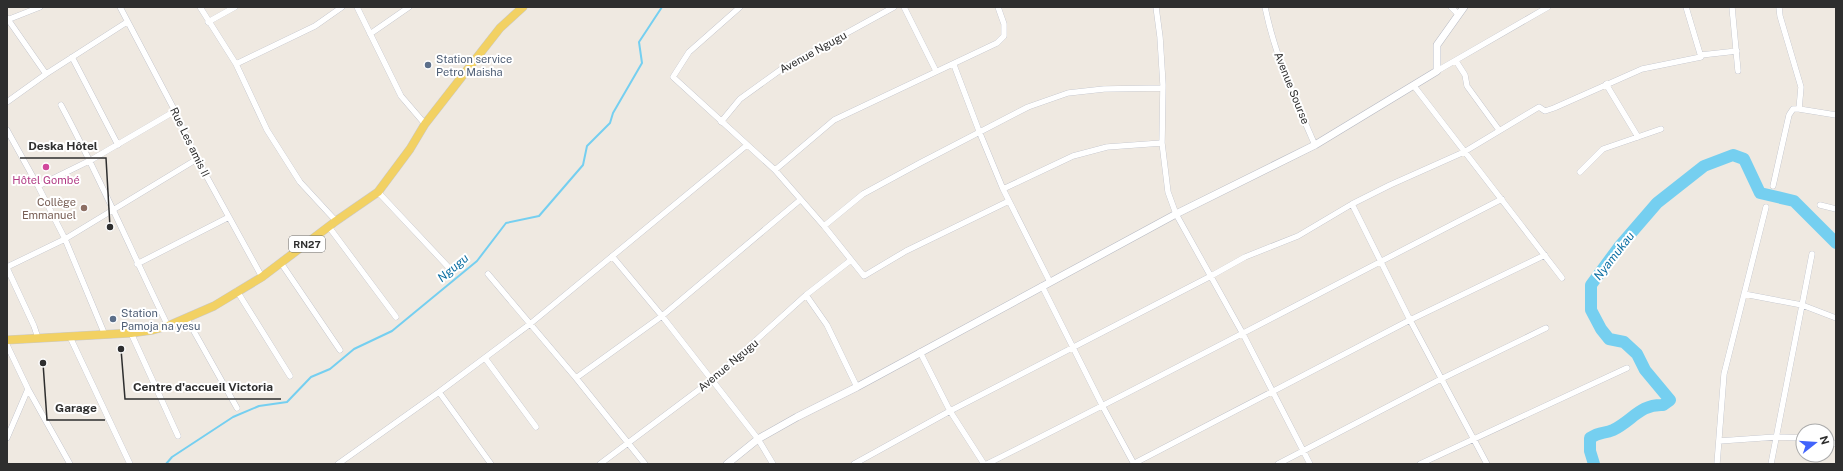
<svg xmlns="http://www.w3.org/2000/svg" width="1843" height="471" font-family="'Public Sans',sans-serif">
	<rect width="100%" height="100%" fill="#efe9e1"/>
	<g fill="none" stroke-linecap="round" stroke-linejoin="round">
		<path stroke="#75cff0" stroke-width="2" d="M166,464l6,-7 61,-40 26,-11 28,-4 24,-25 19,-8 24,-20 38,-18 85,-70 29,-38 33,-7 44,-51 4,-19 23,-23 3,-10 29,-50 -3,-21 23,-35
			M1836,464v-9"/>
		<path stroke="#75cff0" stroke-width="12" d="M1594,464l-4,-13v-13c10,-7 14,-4 23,-8 19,-9 27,-26 50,-25l7,-5 -25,-30 -8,-16 -13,-12 -15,-3 -8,-10 -10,-19v-25l28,-38 38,-44 47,-37 29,-11 11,4 16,34 34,8 42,42"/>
		<defs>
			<path id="minor" d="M120,7l55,104 22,48 65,118
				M200,7l36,57 31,66 33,52 36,39
				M357,7l44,89 24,28
				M740,7l-51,45 -16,25 102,93 49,56 40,50 42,-25 103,-50
				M904,7l32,64
				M1156,7l4,30 3,48 -1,58 6,49 8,22 67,120 67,130
				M1265,7c10,49 30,93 50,138
				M1451,7l7,7
				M1732,7l6,64
				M7,18l39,56
				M7,20l33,-13
				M208,22l27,-15
				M370,34l39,-27
				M1701,55l36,-4
				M72,57l46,88
				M1456,61l9,14 2,11 32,44
				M236,64l79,-38 27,-19
				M954,65l25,66 24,58 47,93
				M1437,71l111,-64
				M1606,84l32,53
				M1414,86l148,192
				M7,102l39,-28 81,-52
				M61,105c39,72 71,148 107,221
				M1799,109l37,6
				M721,122l19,-23 43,-31 111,-61
				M7,130l31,56 27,53 40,96
				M775,170l59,-50 163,-77 7,-7v-12l-6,-17
				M1580,172l23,-23 58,-20
				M38,186l53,-26 84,-49
				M1773,186l16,-71 4,-6h6l2,-22 -21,-71 -1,-9
				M1003,189l70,-33 34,-9 55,-4
				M378,192l75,80
				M1352,204l58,116 77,144
				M1820,205l16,4
				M824,226l39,-32 57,-31 108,-56 40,-14 36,-4 59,-1
				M329,227l67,90
				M612,256l50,60 96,123 15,25
				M281,263l59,87
				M137,264l92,-47
				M7,267l58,-28 132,-80
				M7,268l27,58 4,12
				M488,274l88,104 69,86
				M1042,286l61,121 31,57
				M237,291l53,85
				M1744,294l58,11 34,13
				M806,295l21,30 30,62
				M187,319l50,89
				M131,333l47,103
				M70,337l60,127
				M7,345l21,44 42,75
				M920,352l30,59 34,53
				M485,358l51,69
				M576,378l86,-62 138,-116
				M439,392l52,72
				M7,438l21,-49
				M1719,441l57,-4 27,1
				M1827,441l9,3
				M338,464l101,-72 91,-68 217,-179
				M600,464l112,-84 94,-85 45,-35
				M854,464l96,-53 261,-135 34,-19 53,-21 54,-32 38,-19 74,-33 75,-45 6,4 9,-3 88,-39 59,-12 -15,-50
				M987,464c173,-86 343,-177 515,-265
				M1133,464l277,-144 135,-65
				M1278,464l163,-85 105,-51
				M1420,464l207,-96
				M1717,464l7,-90 42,-167
				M1771,464l41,-210"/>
			<path id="tertiary" d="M727,464l31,-25 39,-22 60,-30 319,-173 139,-69 122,-74v-26l27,-38"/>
			<path id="primary" d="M7,340l124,-7 22,-3 15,-4 46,-20 48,-29 74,-56 42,-29 32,-43 15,-25 46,-59 29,-37 23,-21"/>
		</defs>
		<use href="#minor" stroke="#b4b7c1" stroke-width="6"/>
		<use href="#tertiary" stroke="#b4b7c1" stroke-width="8"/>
		<use href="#primary" stroke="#c9c9c9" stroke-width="9"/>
		<use href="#minor" stroke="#fff" stroke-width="5.5"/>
		<use href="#tertiary" stroke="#fff" stroke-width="7"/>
		<use href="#primary" stroke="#f2d163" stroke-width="8"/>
	</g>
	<g fill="#5c6f8a" stroke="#fff" stroke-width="1.5">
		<circle cx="428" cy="65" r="4"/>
		<circle cx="113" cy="319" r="4"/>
	</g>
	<circle fill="#d1479c" stroke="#fff" stroke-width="1.5" cx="46" cy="167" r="4"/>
	<circle fill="#8d6e63" stroke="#fff" stroke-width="1.5" cx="84" cy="208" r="4"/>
	<g text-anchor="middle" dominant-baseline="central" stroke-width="4" stroke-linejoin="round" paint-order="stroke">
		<rect fill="#fff" stroke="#6d6d6d" stroke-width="1" x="289" y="236" width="36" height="16" rx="3"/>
		<g font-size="10" font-weight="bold" fill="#2e2e2e">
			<text x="307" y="244">RN27</text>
		</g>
		<g font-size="11" fill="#2e2e2e" stroke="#fff">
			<text transform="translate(813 52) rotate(-29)">Avenue Ngugu</text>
			<text transform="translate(1292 88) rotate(68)">Avenue Sourse</text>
			<text transform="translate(190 142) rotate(64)">Rue Les amis II</text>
			<text transform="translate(728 365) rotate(-40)">Avenue Ngugu</text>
		</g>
		<g font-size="11" fill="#4e5e75" stroke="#fff" text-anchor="start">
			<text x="436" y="59">Station service<tspan x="436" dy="13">Petro Maisha</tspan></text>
			<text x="121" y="313">Station<tspan x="121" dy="13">Pamoja na yesu</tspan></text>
		</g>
		<g font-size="11" fill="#b23c85" stroke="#fff">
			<text x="46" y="180">Hôtel Gombé</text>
		</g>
		<g font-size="11" fill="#785e54" stroke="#fff" text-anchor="end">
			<text x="76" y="202">Collège<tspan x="76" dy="13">Emmanuel</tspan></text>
		</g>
		<g font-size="12" font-style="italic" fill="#0d6fa3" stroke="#fff">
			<text transform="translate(1614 256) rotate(-52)">Nyamukau</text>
			<text transform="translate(453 268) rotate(-40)">Ngugu</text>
		</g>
	</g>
	<path fill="none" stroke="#2e2e2e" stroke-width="1.5" d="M110 227L106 158H20M121 349L125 399H281M43 363L47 420H105"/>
	<g fill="#2e2e2e" stroke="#fff" stroke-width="1.5">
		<circle cx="110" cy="227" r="4"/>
		<circle cx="121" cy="349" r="4"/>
		<circle cx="43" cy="363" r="4"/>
	</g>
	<g font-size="12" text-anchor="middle" font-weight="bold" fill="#2e2e2e" stroke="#fff" stroke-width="4" stroke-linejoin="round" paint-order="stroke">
		<text x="63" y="150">Deska Hôtel</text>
		<text x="203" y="391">Centre d'accueil Victoria</text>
		<text x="76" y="412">Garage</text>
	</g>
	<rect width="1843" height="471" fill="none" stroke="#2e2e2e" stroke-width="16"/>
	<g transform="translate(1815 443) rotate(73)"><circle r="19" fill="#ffffff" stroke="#ababab"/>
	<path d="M0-3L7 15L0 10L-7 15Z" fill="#4264fb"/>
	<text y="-6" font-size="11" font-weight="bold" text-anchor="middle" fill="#2e2e2e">N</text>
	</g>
</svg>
